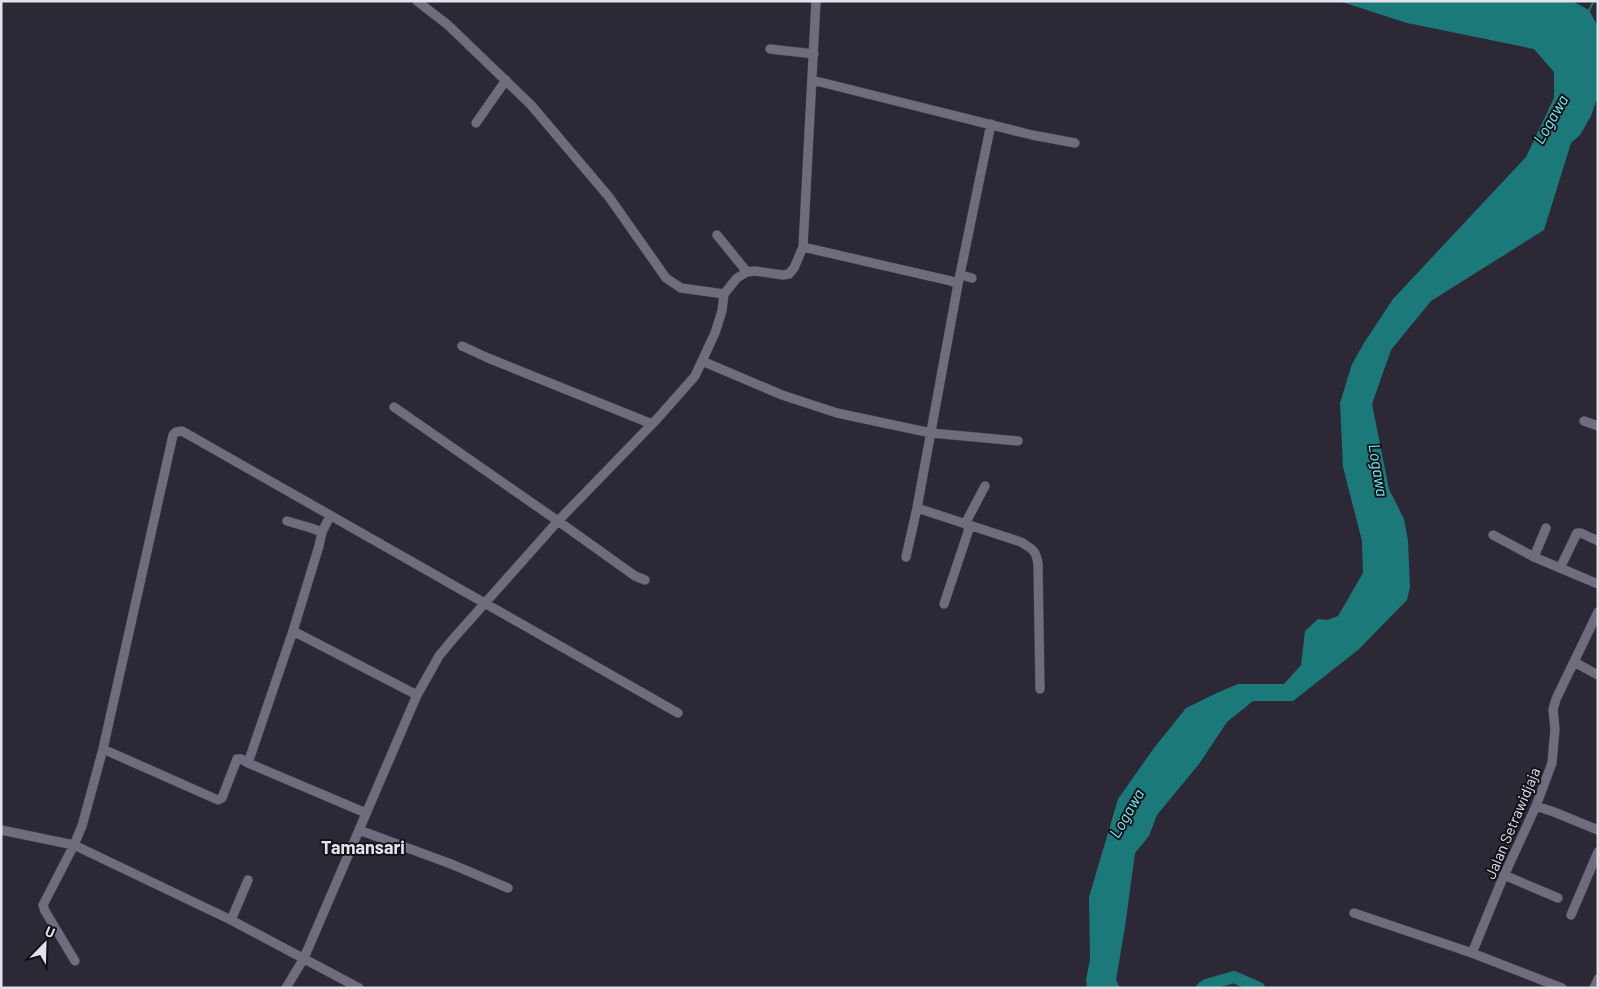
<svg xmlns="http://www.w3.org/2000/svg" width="1599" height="989" font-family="Barlow,sans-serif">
	<rect width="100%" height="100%" fill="#2d2836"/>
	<path fill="#1b797a" d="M1339,1h233l17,9 9,17v69l-7,20 -11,19 -9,8 -27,87 -113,71 -40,49 -19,54 17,85 15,30 4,22 2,46 -3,13 -49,50 -65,51h-40l-26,21 -28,42 -42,51 -8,21 -14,17 -10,74 -9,53 4,8h-33l-1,-8 4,-21 -1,-62 29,-98 36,-51 32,-40 33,-16 19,-8h46l17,-19 4,-34 13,-12 9,1 11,-4 25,-43 -1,-32 -19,-74 -3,-64 12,-39 12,-21 29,-44 133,-142 28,-59v-26l-20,-23 -127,-26z"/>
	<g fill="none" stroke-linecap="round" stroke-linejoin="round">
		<path stroke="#1b797a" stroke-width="2" d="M1588,12l6,-11"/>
		<path stroke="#1b797a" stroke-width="12" d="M1202,988l4,-3 28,-8 25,11"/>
		<defs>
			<path id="street" d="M417,1l31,24 83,80 78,92 57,81 15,10 43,6
				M770,49l44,5
				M812,80l220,55 43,8
				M476,123l30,-43
				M717,235l30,37
				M803,247l148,34 7,3 -41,224 -11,49
				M961,275l11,3
				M958,284l33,-160
				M462,346l26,12 164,66
				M702,361l80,34 55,18 94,20 87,8
				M394,407l164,114 77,55 10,4
				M1584,421l14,5
				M917,508l104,34c11,7 15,8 17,22l2,125
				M330,516l-8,16 -3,14 -26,85 -45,132 118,50
				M287,521l24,7 11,4
				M965,524l20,-38
				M1546,528l-12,29 64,27
				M1493,535l41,22
				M1560,568l17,-35h4l17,8
				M944,604l26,-78
				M293,631l124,64
				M1574,662l24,13
				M103,749l115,51 4,-2 15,-39h4l7,4
				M1536,806l18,6 44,18
				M1,830l73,15 157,75 128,68
				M359,830l92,34 57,24
				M1504,875l54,23
				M1354,913l118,40
				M1571,915l27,-63
				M231,920l17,-40
				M75,961l-30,-50 -2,-6 31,-60 8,-19 21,-77 70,-314 3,-3 6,-1 496,282
				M286,988l18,-30 113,-263 22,-39 14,-17 105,-118 99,-102 38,-43 20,-43 7,-22 2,-17 13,-16 10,-6 8,-1 28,4 6,-1 5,-6 9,-21 13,-246
				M1562,988l-90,-35 30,-73 34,-74 16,-43 3,-34 -2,-19 3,-11 42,-87
				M1594,988l4,-9"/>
		</defs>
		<use href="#street" stroke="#47434e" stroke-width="10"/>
		<use href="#street" stroke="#716c7d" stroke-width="9"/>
	</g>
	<g text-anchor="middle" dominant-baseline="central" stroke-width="4" stroke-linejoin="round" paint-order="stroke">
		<g font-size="15" fill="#e4e2eb" stroke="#141219">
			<text transform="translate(1512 823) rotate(-67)">Jalan Setrawidjaja</text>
		</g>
		<g font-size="16" font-style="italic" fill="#72f1f2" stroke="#141219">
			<text transform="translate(1550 119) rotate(-60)">Logawa</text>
			<text transform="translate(1379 470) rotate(81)">Logawa</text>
			<text transform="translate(1126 813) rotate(-60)">Logawa</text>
		</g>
		<g font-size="18" font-weight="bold" fill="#e4e2eb" stroke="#141219">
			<text x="363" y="847">Tamansari</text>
		</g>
	</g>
	<rect width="1599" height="989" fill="none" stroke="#e4e2eb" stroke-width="5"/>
	<g transform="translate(45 944) rotate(23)" stroke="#141219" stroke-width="4" paint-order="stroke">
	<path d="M0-4L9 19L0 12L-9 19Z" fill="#e4e2eb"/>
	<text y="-8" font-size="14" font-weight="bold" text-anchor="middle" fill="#e4e2eb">U</text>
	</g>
</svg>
